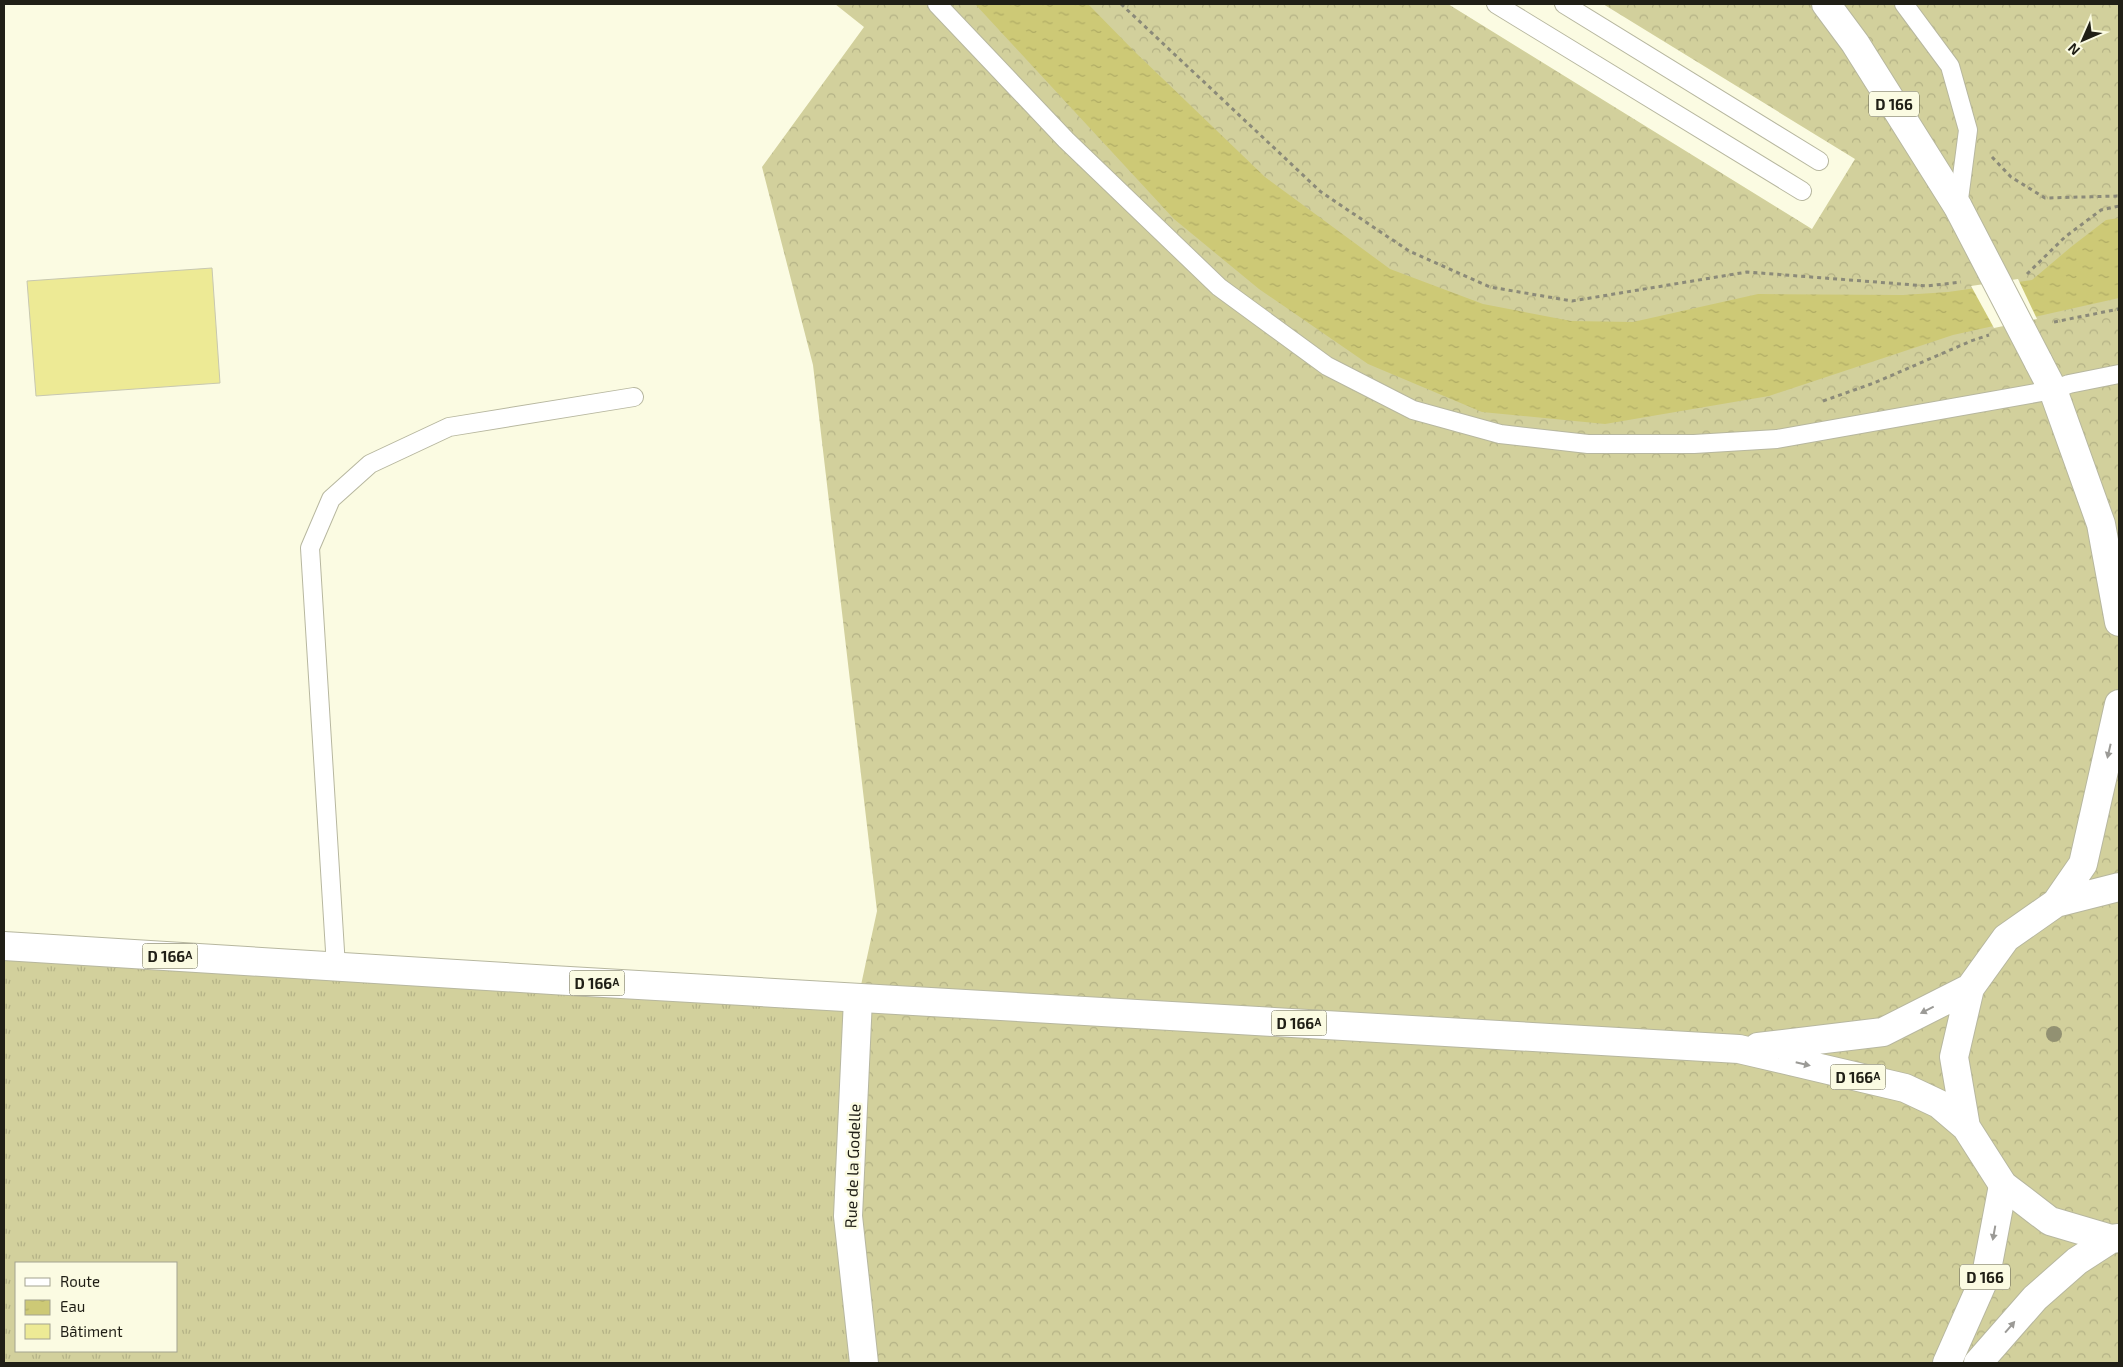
<svg xmlns="http://www.w3.org/2000/svg" width="2123" height="1367" font-family="'Exo 2',sans-serif">
	<defs>
		<pattern id="grass-tufts" width="24" height="20" patternUnits="userSpaceOnUse" patternTransform="scale(1.25)"><rect width="24" height="20" fill="#d2d09c"/><path d="M3 7l-1-3M5 7V3M7 7l1-3M15 17l-1-3M17 17v-4M19 17l1-3" fill="none" stroke="#b4b286"/></pattern>
		<pattern id="forest-crowns" width="20" height="18" patternUnits="userSpaceOnUse" patternTransform="scale(1.25)"><rect width="20" height="18" fill="#d2d09c"/><path d="M2 6a3 3 0 1 1 6 0M12 15a3 3 0 1 1 6 0" fill="none" stroke="#b4b286"/></pattern>
		<pattern id="water-ripples" width="26" height="14" patternUnits="userSpaceOnUse" patternTransform="scale(1.25)"><rect width="26" height="14" fill="#cdc976"/><path d="M2 4q2-2 4 0t4 0M15 11q2-2 4 0t4 0" fill="none" stroke="#b0ac65"/></pattern>
	</defs>
	<rect width="100%" height="100%" fill="#fbfbe2"/>
	<path fill="url(#grass-tufts)" fill-rule="evenodd" d="M4,946l854,53 6,364h-860zM16,1263h160v88h-160z"/>
	<path fill="url(#forest-crowns)" d="M835,4h613l364,225 43,-70 -252,-155h516v1359h-1255l-6,-364 19,-88 -64,-546 -51,-198 102,-140z"/>
	<path fill="url(#water-ripples)" d="M975,4h113l48,49 129,124 125,92 93,35 88,17 62,1 125,-28 145,1 45,-3 84,-12 39,-33 35,-27 13,-2v80l-166,37 -184,61 -164,28 -123,-12 -114,-48 -109,-75 -85,-70z"/>
	<path fill="#fbfbe2" d="M2018,279l19,40 -43,9 -23,-42z"/>
	<path fill="#edea95" stroke="#c8c8b0" d="M212,268l8,115 -184,13 -9,-115z"/>
	<g fill="none" stroke-linecap="round" stroke-linejoin="round">
		<defs>
			<path id="lane" d="M937,4l129,136 153,147 108,79 86,44 87,24 88,10h106l83,-5 276,-49 16,-6 50,-10
				M1496,4l306,187
				M1564,4l255,157
				M1904,4l46,62 18,64 -10,77
				M336,967l-26,-419 21,-49 39,-35 79,-37 185,-30"/>
			<path id="street" d="M858,999l-10,217 16,147"/>
			<path id="primary" d="M1826,4l29,39 103,164
				M2038,361l15,29 48,134 18,98
				M2119,887l-63,16 -50,35 -36,50 -16,69 12,70 37,58 47,36 61,18 8,-1
				M2056,903l27,-39 36,-160
				M4,946l548,34 1187,69 166,39 34,16 27,23
				M1758,1047l125,-15 87,-44
				M1978,1363l57,-65 42,-37 34,-22"/>
			<path id="highway" d="M1947,1363l39,-88 17,-90"/>
		</defs>
		<use href="#lane" stroke="#b7b79f" stroke-width="20"/>
		<use href="#street" stroke="#b7b79f" stroke-width="30"/>
		<use href="#primary" stroke="#b7b79f" stroke-width="30"/>
		<use href="#highway" stroke="#b7b79f" stroke-width="30"/>
		<path stroke="#8b8a79" stroke-width="3" stroke-dasharray="4 4" stroke-linecap="butt" d="M1121,4l200,188 88,59 81,36 82,14 175,-29 180,14 34,-4
			M1992,157l19,20 34,21 74,-2
			M2027,274l38,-37 36,-27 18,-4
			M2054,322l65,-13
			M1823,401l51,-18 97,-42 18,-6"/>
		<use href="#lane" stroke="#fff" stroke-width="18"/>
		<use href="#street" stroke="#fff" stroke-width="28"/>
		<use href="#primary" stroke="#fff" stroke-width="28"/>
		<use href="#highway" stroke="#fff" stroke-width="28"/>
		<defs>
			<path id="primary-bridge" d="M1958,207l80,154"/>
		</defs>
		<use href="#primary-bridge" stroke="#b7b79f" stroke-width="30" stroke-linecap="butt"/>
		<use href="#primary-bridge" stroke="#fff" stroke-width="28"/>
	</g>
	<circle fill="#929172" cx="2054" cy="1034" r="8"/>
	<defs><path id="oneway-solid" d="M-6-.8H1V-3.2L6.5 0L1 3.2V.8H-6Z" transform="scale(1.25)"/></defs>
	<g fill="#9b9a96">
		<use href="#oneway-solid" transform="translate(2109 751) rotate(103)"/>
		<use href="#oneway-solid" transform="translate(1927 1010) rotate(153)"/>
		<use href="#oneway-solid" transform="translate(1803 1064) rotate(13)"/>
		<use href="#oneway-solid" transform="translate(1994 1233) rotate(100)"/>
		<use href="#oneway-solid" transform="translate(2010 1327) rotate(-49)"/>
	</g>
	<g text-anchor="middle" dominant-baseline="central" stroke-width="5" stroke-linejoin="round" paint-order="stroke">
		<g fill="#fbfbe2" stroke="#626153" stroke-width="1">
			<rect x="1869" y="91.5" width="50" height="25" rx="4"/>
			<rect x="142.5" y="943.5" width="55" height="25" rx="4"/>
			<rect x="569.5" y="970.5" width="55" height="25" rx="4"/>
			<rect x="1271.5" y="1010.5" width="55" height="25" rx="4"/>
			<rect x="1830.5" y="1064.5" width="55" height="25" rx="4"/>
			<rect x="1960" y="1264.5" width="50" height="25" rx="4"/>
		</g>
		<g font-size="15" font-weight="bold" fill="#201f16">
			<text x="1894" y="104">D 166</text>
			<text x="170" y="956">D 166ᴬ</text>
			<text x="597" y="983">D 166ᴬ</text>
			<text x="1299" y="1023">D 166ᴬ</text>
			<text x="1858" y="1077">D 166ᴬ</text>
			<text x="1985" y="1277">D 166</text>
		</g>
		<g font-size="16" fill="#201f16" stroke="#fbfbe2">
			<text transform="translate(852 1166) rotate(-88)">Rue de la Godelle</text>
		</g>
	</g>
	<rect width="2123" height="1367" fill="none" stroke="#201f16" stroke-width="10"/>
	<rect x="15" y="1262" width="162" height="90" fill="#fbfbe2" stroke="#a3a390"/>
	<rect x="25" y="1278" width="25" height="8" fill="#ffffff" stroke="#a3a390"/>
	<text x="60" y="1287" font-size="15" fill="#201f16">Route</text>
	<rect x="25" y="1300" width="25" height="15" fill="url(#water-ripples)" stroke="#a3a390"/>
	<text x="60" y="1312" font-size="15" fill="#201f16">Eau</text>
	<rect x="25" y="1324" width="25" height="15" fill="#edea95" stroke="#a3a390"/>
	<text x="60" y="1337" font-size="15" fill="#201f16">Bâtiment</text>
	<g transform="translate(2083 40) rotate(225)" stroke="#fbfbe2" stroke-width="4" paint-order="stroke">
	<path d="M0-4L9 19L0 12L-9 19Z" fill="#201f16"/>
	<text y="-8" font-size="14" font-weight="bold" text-anchor="middle" fill="#201f16">N</text>
	</g>
</svg>
